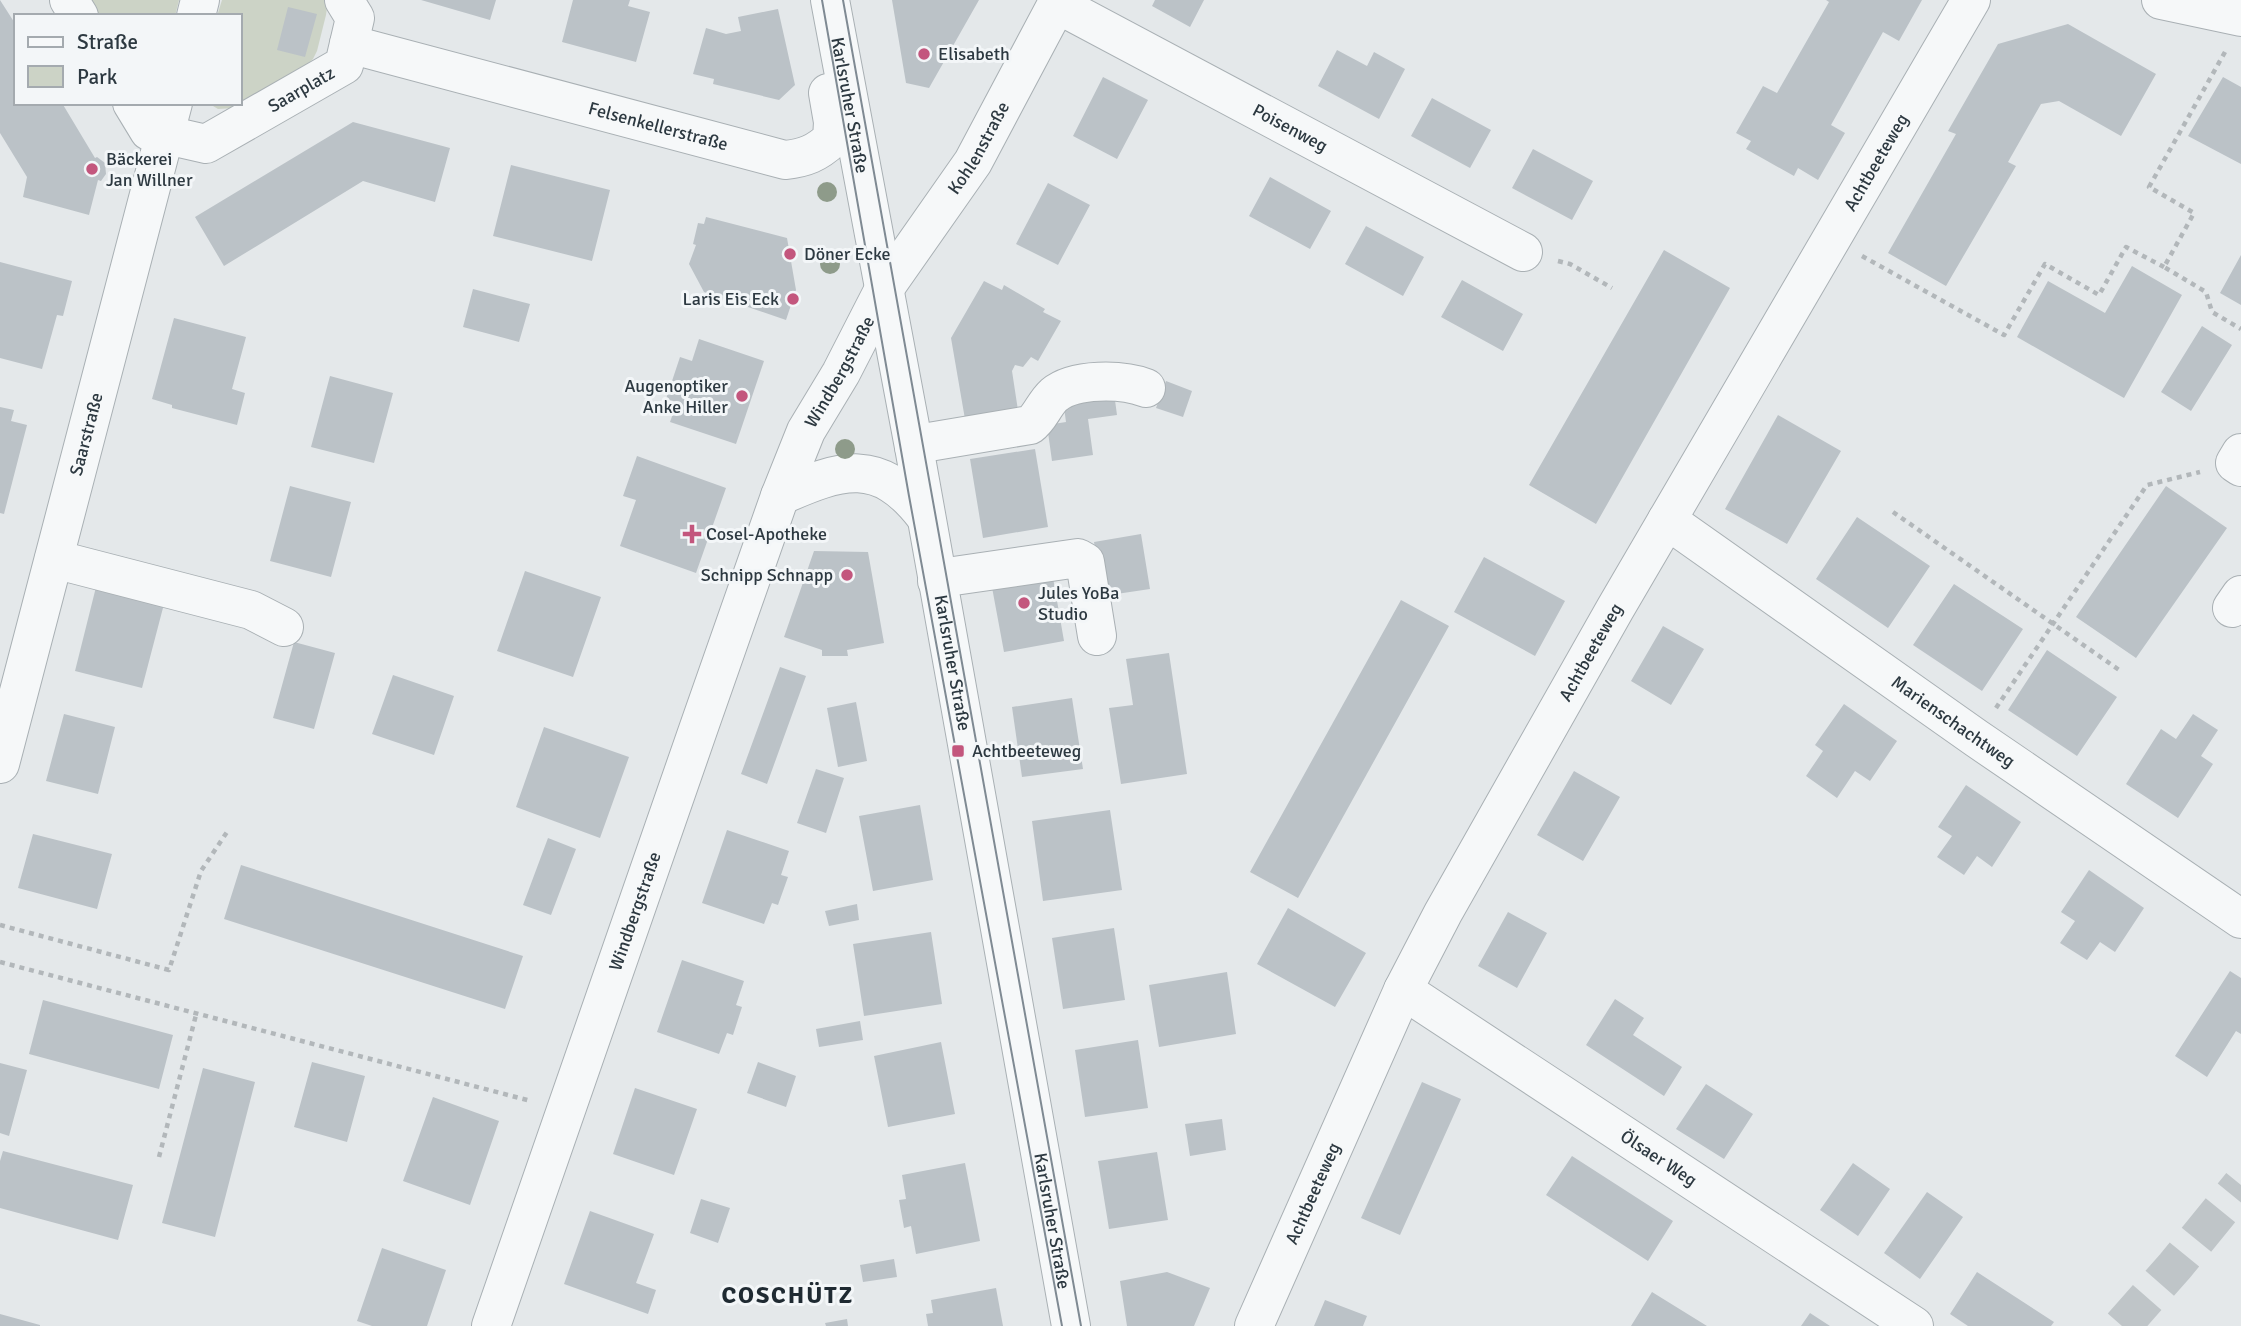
<svg xmlns="http://www.w3.org/2000/svg" width="2241" height="1326" font-family="Signika,sans-serif">
	<rect width="100%" height="100%" fill="#e4e8ea"/>
	<path fill="#ccd3c6" d="M88,0h91l-4,16h-77z
		M222,0h102l3,8 -1,7 -9,36 -4,8 -6,6 -73,43 -16,1 -10,-6h32v-87h-23z"/>
	<path fill="#bbc2c7" d="M0,0l16,25v78h46l33,55 2,-1 8,6 1,11 -5,7 -3,-1 -9,35 -66,-18 4,-20 -27,-44z
		M421,0h75l-6,20z
		M573,0h57l-2,6 22,6 -14,50 -74,-20z
		M892,0h87l-50,88 -23,-5z
		M1155,0h49l-14,27 -38,-21z
		M1826,0h96l-23,41 -16,-9 -52,93 14,8 -27,47 -20,-12 -4,8 -48,-27 5,-8 -15,-8 27,-47 14,7 52,-91z
		M288,7l29,7 -12,43 -28,-7z
		M778,9l17,76 -16,15 -66,-16 1,-5 -21,-5 13,-46 20,6 15,-3 -3,-14z
		M2068,24l88,50 -35,62 -62,-35 -18,3 -33,58 8,4 -70,120 -58,-33 68,-119 -8,-3 50,-87z
		M1337,50l30,16 7,-14 31,17 -26,50 -61,-33z
		M1103,77l45,23 -31,59 -44,-23z
		M2223,77l18,10v77l-53,-28z
		M1432,98l59,32 -21,38 -59,-32z
		M353,122l97,26 -15,54 -72,-21 -139,85 -29,-49z
		M1533,149l60,32 -21,39 -60,-32z
		M511,165l99,25 -18,71 -99,-25z
		M1270,177l61,34 -21,38 -61,-33z
		M1048,183l42,22 -32,60 -42,-21z
		M706,217l81,21 9,52 -10,30 -82,-28 -15,-28 7,-19 -3,-1 5,-21 6,1z
		M1366,226l58,31 -21,39 -58,-32z
		M1664,250l66,38 -134,236 -67,-39z
		M2241,255v50l-21,-12z
		M0,262l72,19 -9,35 -6,-1 -15,54 -42,-11z
		M2132,266l50,29 -58,103 -107,-61 31,-56 57,32z
		M1462,280l61,34 -20,37 -62,-34z
		M984,281l18,9 2,-5 41,24 -2,3 18,9 -23,40 -7,-4 -8,10 -8,-2 -3,6 7,46 -53,8 -15,-87z
		M473,289l57,15 -11,38 -56,-15z
		M174,318l72,19 -14,52 13,4 -8,32 -65,-17v-3l-20,-6z
		M2202,326l30,19 -41,66 -30,-19z
		M699,339l65,22 -28,83 -66,-22 7,-20 -11,-3 14,-42 12,4z
		M330,376l63,17 -19,70 -63,-16z
		M1166,381l26,10 -9,26 -27,-9z
		M1114,393l3,22 -29,4 5,36 -41,6 -5,-36 19,-3 -3,-22z
		M0,407l14,3 -3,11 16,4 -23,89 -4,-1z
		M1778,415l63,36 -54,93 -62,-35z
		M1035,449l13,78 -65,11 -13,-79z
		M637,456l89,32 -30,85 -76,-27 16,-46 -13,-4z
		M290,486l61,16 -20,75 -61,-16z
		M2166,486l61,42 -91,130 -60,-41z
		M1857,517l73,49 -42,62 -72,-49z
		M1141,534l9,55 -47,7 -9,-54z
		M814,551l54,1 16,91 -37,7 1,6h-26v-6l-38,-13z
		M1484,557l81,44 -30,55 -81,-44z
		M525,571l76,26 -28,80 -76,-26z
		M1052,572l12,69 -60,11 -13,-70z
		M1954,584l69,45 -41,62 -69,-46z
		M96,587l68,17 -22,84 -67,-17z
		M1401,600l48,26 -151,272 -48,-26z
		M1663,626l41,23 -33,56 -40,-24z
		M294,642l41,11 -21,76 -41,-11z
		M2047,650l70,47 -40,59 -69,-46z
		M1169,653l18,121 -66,10 -12,-76 24,-3 -7,-46z
		M780,667l26,9 -39,108 -26,-10z
		M393,675l61,21 -20,59 -62,-21z
		M1072,698l11,71 -61,8 -10,-70z
		M856,702l11,59 -29,6 -11,-59z
		M1844,704l53,37 -27,40 -15,-10 -18,27 -31,-22 17,-25 -8,-6z
		M64,714l51,13 -17,67 -52,-13z
		M2193,714l25,16 -17,26 12,8 -35,54 -52,-34 35,-55 15,10z
		M544,727l85,30 -29,81 -84,-31z
		M816,769l28,9 -18,55 -29,-10z
		M1574,771l46,26 -37,64 -46,-26z
		M1966,785l55,37 -29,45 -15,-11 -13,19 -27,-18 15,-21 -14,-9z
		M920,805l13,75 -60,11 -14,-75z
		M1110,810l12,80 -79,11 -11,-80z
		M727,830l62,21 -8,24 7,2 -10,28 -6,-2 -8,21 -62,-21z
		M33,834l79,20 -15,55 -79,-21z
		M548,838l28,11 -25,66 -28,-10z
		M241,865l282,91 -18,53 -281,-90z
		M2089,870l55,38 -29,44 -15,-10 -13,18 -27,-17 15,-22 -14,-9z
		M857,904l2,16 -30,6 -4,-15z
		M1288,908l78,45 -31,54 -78,-43z
		M1508,912l39,21 -30,55 -39,-22z
		M1114,928l11,72 -62,9 -11,-71z
		M931,932l11,72 -78,12 -11,-72z
		M682,960l62,21 -8,24 6,2 -9,28 -6,-2 -8,21 -62,-22z
		M2230,971l11,7v56l-5,-3 -29,46 -32,-21z
		M1227,972l9,62 -77,13 -10,-62z
		M1615,999l29,19 -11,17 49,32 -18,29 -78,-51z
		M43,1000l130,35 -14,54 -130,-35z
		M860,1021l3,19 -44,7 -3,-18z
		M1138,1040l10,68 -63,9 -10,-67z
		M941,1042l14,72 -67,13 -14,-71z
		M312,1062l53,14 -18,66 -53,-15z
		M758,1062l38,14 -10,31 -39,-14z
		M0,1063l27,7 -18,66 -9,-3z
		M203,1068l52,14 -40,155 -53,-14z
		M1422,1082l39,17 -61,136 -39,-17z
		M1706,1084l47,30 -29,45 -48,-30z
		M635,1088l62,21 -23,66 -61,-21z
		M433,1097l66,24 -29,84 -67,-24z
		M1222,1119l4,31 -36,6 -5,-32z
		M3,1151l130,34 -15,55 -118,-32v-47z
		M1157,1152l11,68 -59,9 -11,-68z
		M1572,1156l101,65 -25,40 -102,-66z
		M965,1163l15,78 -64,13 -5,-28 -7,2 -5,-28 7,-1 -4,-24z
		M1853,1163l37,26 -32,47 -38,-26z
		M1927,1192l36,25 -43,62 -36,-26z
		M701,1199l29,9 -12,35 -28,-10z
		M590,1211l64,23 -18,49 20,7 -8,24 -84,-30z
		M382,1248l64,22 -19,56h-55l-15,-5z
		M894,1259l3,18 -34,5 -3,-17z
		M1167,1272l43,16 -16,38h-67l-7,-45z
		M1977,1272l77,50 -3,4h-83l-18,-12z
		M996,1288l7,38h-75l-2,-12 7,-1 -2,-13z
		M1652,1292l55,34h-76z
		M1325,1300l42,16 -4,10h-49z
		M1810,1313l20,13h-29z
		M0,1314l40,11v1h-40z
		M847,1319l1,7h-22l-1,-3z"/>
	<g fill="none" stroke-linecap="round" stroke-linejoin="round">
		<path stroke="#bfc5c8" stroke-width="38" stroke-dasharray="38 19" stroke-linecap="butt" d="M2122,1326l53,-60 66,-81"/>
		<defs>
			<g id="minor">
				<path d="M69,0l10,16"/>
				<path id="s1" d="M830,0l84,447 157,879"/>
				<path d="M2161,0l80,17"/>
				<path id="s2" d="M1057,4l466,248"/>
				<path d="M196,16l4,-16"/>
				<path id="s3" d="M349,44l436,116c20,-2 32,-7 47,-21l1,-17 -5,-29"/>
				<path id="s4" d="M132,103l17,28 57,13 138,-79 11,-47 -11,-18"/>
				<path d="M914,447l9,-4 107,-18c10,-7 14,-21 24,-30 20,-17 68,-16 92,-7"/>
				<path d="M2241,453l-6,10 6,4"/>
				<path d="M780,496c61,-27 99,-40 145,20"/>
				<path id="s5" d="M1667,520l309,218 265,181"/>
				<path d="M54,559l197,51 33,17"/>
				<path d="M937,581l10,-4 131,-19 7,4 12,74"/>
				<path d="M2232,608l9,-13"/>
				<path id="s6" d="M0,764l173,-661"/>
				<path id="s7" d="M1403,990l511,336"/>
				<path id="s8" d="M491,1326l208,-599 81,-231 26,-65 35,-58 43,-84 89,-127 86,-162"/>
				<path id="s9" d="M1254,1326l149,-336 40,-77 172,-304 356,-609"/>
			</g>
		</defs>
		<use href="#minor" stroke="#a9b0b4" stroke-width="40"/>
		<path stroke="#b2b7ba" stroke-width="4.5" stroke-dasharray="5 5" stroke-linecap="butt" d="M2225,52l-76,135 45,26 -30,54 42,25 6,20 29,17
			M1862,256l142,79 41,-71 54,31 27,-48 38,20
			M1558,261l12,3 42,24
			M1893,512l229,160
			M1996,708l151,-223 53,-13
			M0,925l169,45 32,-99 28,-42
			M0,962l531,139
			M159,1157l37,-142"/>
		<use href="#minor" stroke="#f6f8f9" stroke-width="38"/>
		<path stroke="#7f8a93" stroke-width="2" d="M822,0l87,496 153,830
			M843,0l238,1326"/>
	</g>
	<g fill="#8e9b8a">
		<circle cx="827" cy="192" r="10"/>
		<circle cx="830" cy="264" r="10"/>
		<circle cx="845" cy="449" r="10"/>
	</g>
	<g fill="#c3567d" stroke="#f3f6f8" stroke-width="2.5">
		<circle cx="924" cy="54" r="7"/>
		<circle cx="92" cy="169" r="7"/>
		<circle cx="790" cy="254" r="7"/>
		<circle cx="793" cy="299" r="7"/>
		<circle cx="742" cy="396" r="7"/>
		<path d="M688.5 523.5h7v7h7v7h-7v7h-7v-7h-7v-7h7z"/>
		<circle cx="847" cy="575" r="7"/>
		<circle cx="1024" cy="603" r="7"/>
		<rect x="951" y="744" width="14" height="14" rx="3.5"/>
	</g>
	<g text-anchor="middle" dominant-baseline="central" stroke-width="6" stroke-linejoin="round" paint-order="stroke">
		<g font-size="18" fill="#2d3941" stroke="#f3f6f8" text-anchor="start">
			<text x="938" y="54">Elisabeth</text>
			<text x="106" y="159">Bäckerei<tspan x="106" dy="21">Jan Willner</tspan></text>
			<text x="804" y="254">Döner Ecke</text>
			<text x="779" y="299" text-anchor="end">Laris Eis Eck</text>
			<text x="728" y="386" text-anchor="end">Augenoptiker<tspan x="728" dy="21">Anke Hiller</tspan></text>
			<text x="706" y="534">Cosel-Apotheke</text>
			<text x="833" y="575" text-anchor="end">Schnipp Schnapp</text>
			<text x="1038" y="593">Jules YoBa<tspan x="1038" dy="21">Studio</tspan></text>
			<text x="972" y="751">Achtbeeteweg</text>
		</g>
		<g font-size="18" fill="#2d3941" stroke="#f3f6f8">
			<text stroke="none"><textPath href="#s4" startOffset="201">Saarplatz</textPath></text>
			<text stroke="none"><textPath href="#s1" startOffset="107">Karlsruher Straße</textPath></text>
			<text stroke="none"><textPath href="#s3" startOffset="320">Felsenkellerstraße</textPath></text>
			<text stroke="none"><textPath href="#s2" startOffset="264">Poisenweg</textPath></text>
			<text stroke="none"><textPath href="#s8" startOffset="1281">Kohlenstraße</textPath></text>
			<text stroke="none"><textPath href="#s9" startOffset="1321">Achtbeeteweg</textPath></text>
			<text stroke="none"><textPath href="#s8" startOffset="1017">Windbergstraße</textPath></text>
			<text stroke="none"><textPath href="#s6" startOffset="341">Saarstraße</textPath></text>
			<text stroke="none"><textPath href="#s9" startOffset="754">Achtbeeteweg</textPath></text>
			<text stroke="none"><textPath href="#s1" startOffset="674">Karlsruher Straße</textPath></text>
			<text stroke="none"><textPath href="#s5" startOffset="350">Marienschachtweg</textPath></text>
			<text stroke="none"><textPath href="#s8" startOffset="439">Windbergstraße</textPath></text>
			<text stroke="none"><textPath href="#s7" startOffset="306">Ölsaer Weg</textPath></text>
			<text stroke="none"><textPath href="#s9" startOffset="145">Achtbeeteweg</textPath></text>
			<text stroke="none"><textPath href="#s1" startOffset="1241">Karlsruher Straße</textPath></text>
		</g>
		<g font-size="24" font-weight="bold" letter-spacing="2" fill="#1f2a32" stroke="#f3f6f8">
			<text x="788" y="1295">COSCHÜTZ</text>
		</g>
	</g>
	<rect x="14" y="14" width="228" height="91" fill="#f3f6f8" stroke="#a4aaaf" stroke-width="2"/>
	<rect x="28" y="37" width="35" height="10" fill="#f6f8f9" stroke="#a4aaaf" stroke-width="2"/>
	<text x="77" y="49" font-size="21" fill="#2d3941">Straße</text>
	<rect x="28" y="66" width="35" height="21" fill="#ccd3c6" stroke="#a4aaaf" stroke-width="2"/>
	<text x="77" y="84" font-size="21" fill="#2d3941">Park</text>
</svg>
